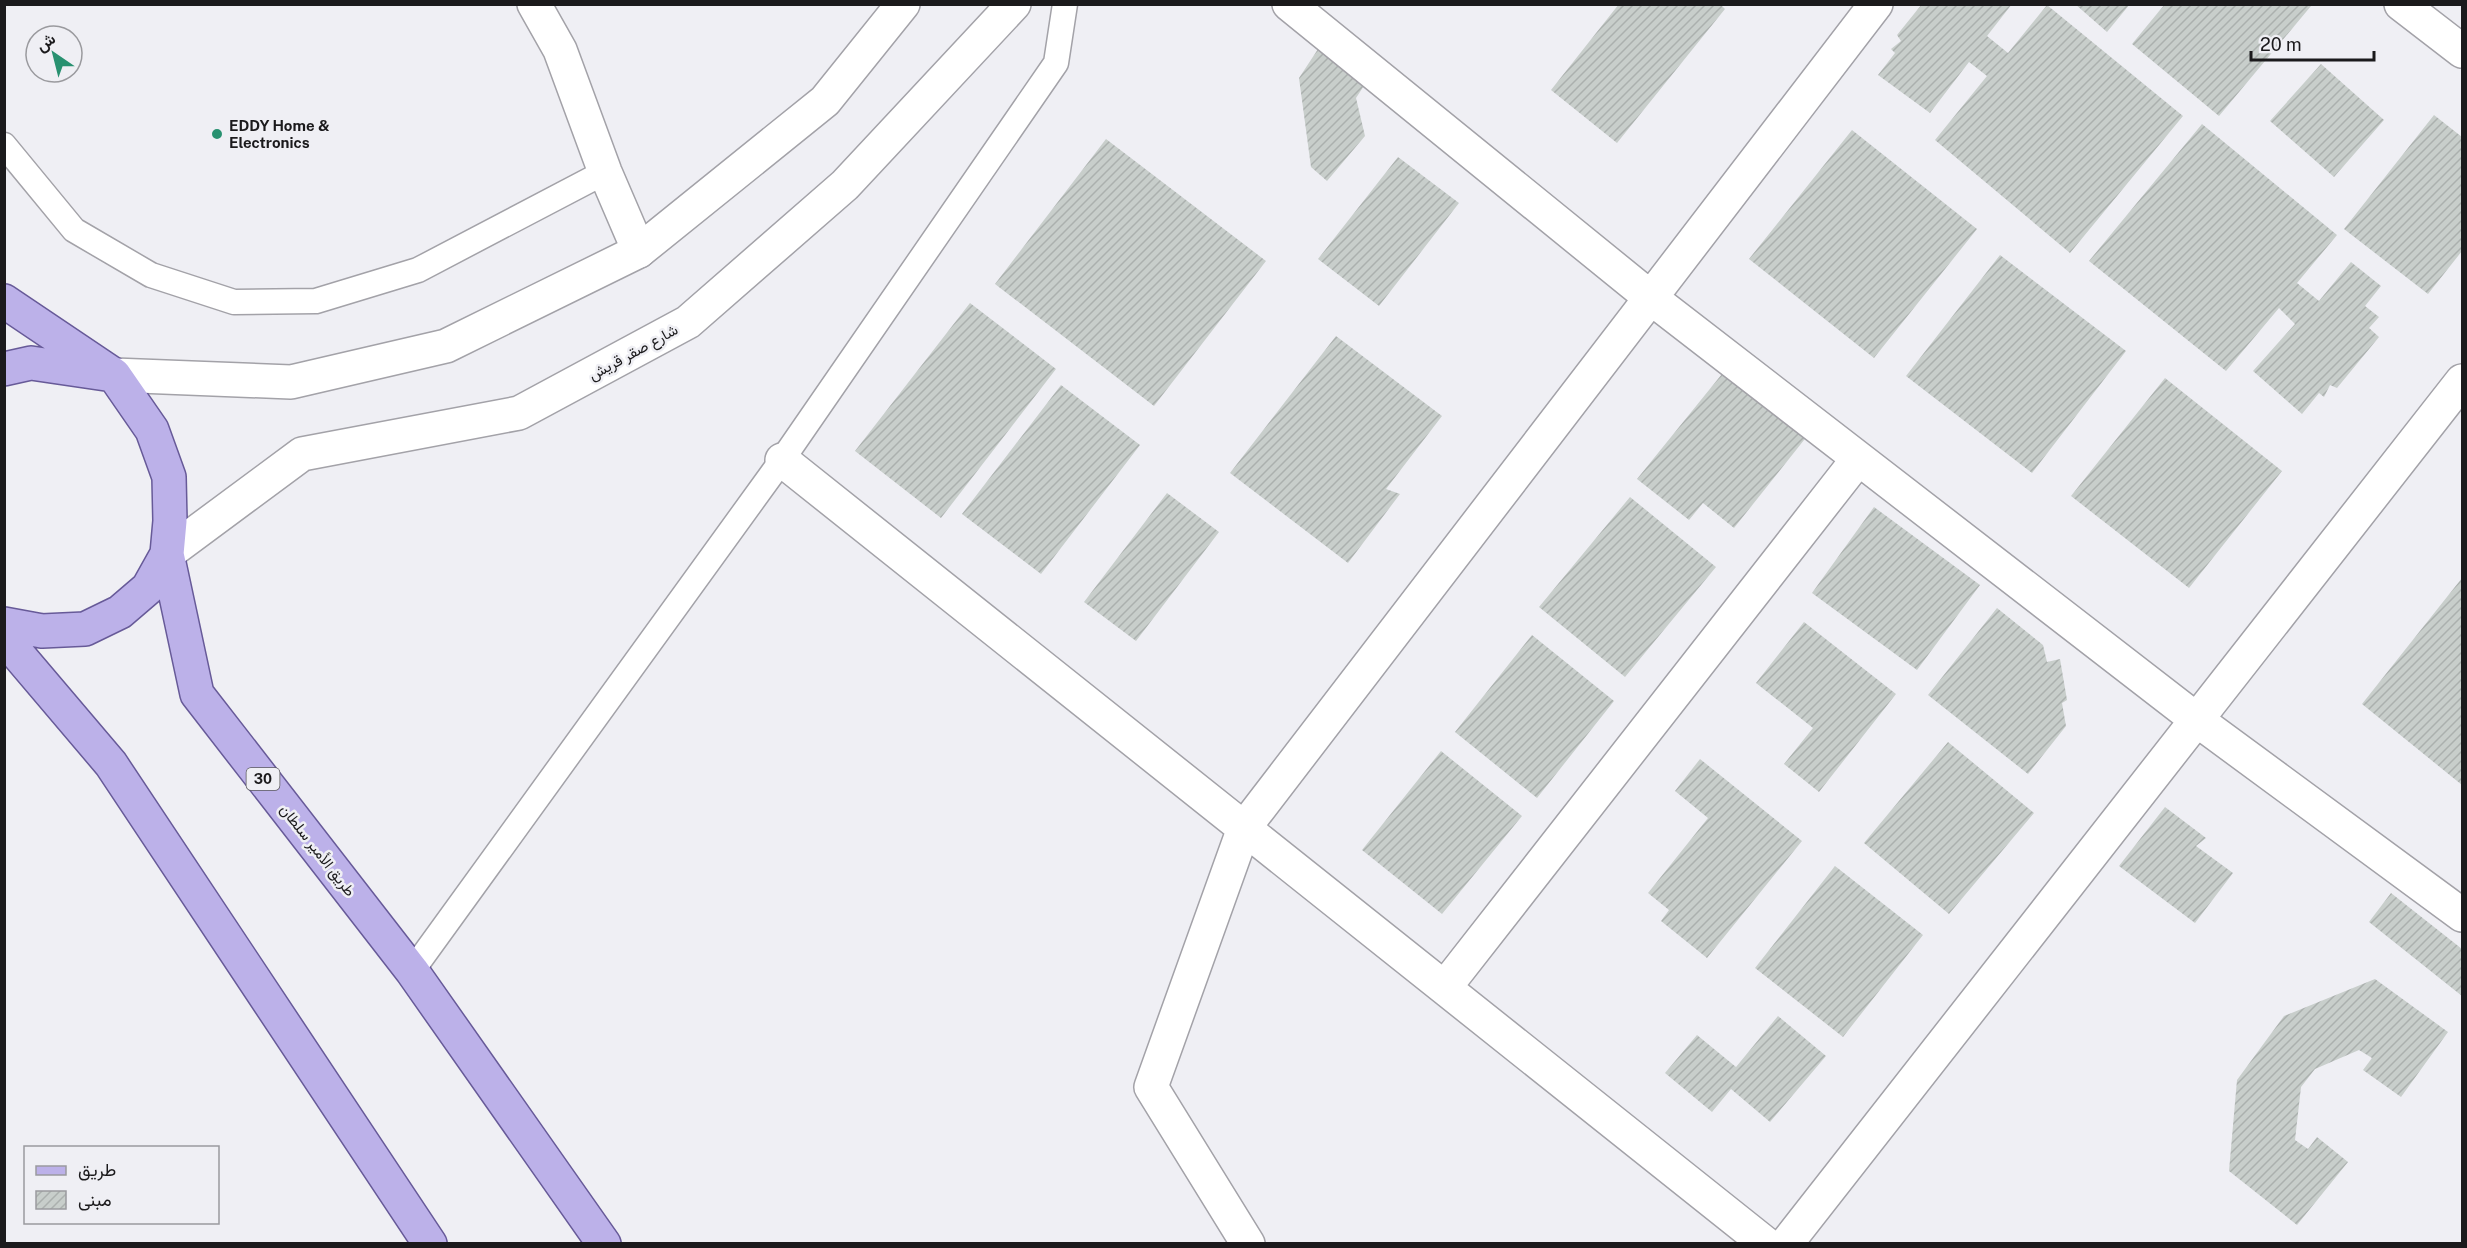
<svg xmlns="http://www.w3.org/2000/svg" width="2467" height="1248" font-family="'Public Sans',Vazirmatn,sans-serif">
	<defs>
		<pattern id="building-hatch" width="6" height="6" patternUnits="userSpaceOnUse" patternTransform="scale(1.5)"><rect width="6" height="6" fill="#c8cecb"/><path d="M-1 1l2-2M0 6l6-6M5 7l2-2" fill="none" stroke="#abb0ae"/></pattern>
	</defs>
	<rect width="100%" height="100%" fill="#efeff4"/>
	<path fill="url(#building-hatch)" d="M1619,4h101l5,5 -108,134 -66,-53z
		M1922,4h90l-25,32 21,17 39,-48 136,111 -113,137 -135,-113 52,-64 -18,-14 -39,51 -52,-38 17,-22 -4,-4 10,-8 -4,-6z
		M2075,4h55l-23,28z
		M2165,4h145l1,2 -92,110 -87,-72z
		M1322,43l49,32 -15,23 9,38 -38,45 -16,-14 -12,-89z
		M2321,64l63,56 -50,57 -64,-56z
		M2434,115l28,22v114l-34,43 -84,-65z
		M2202,124l135,111 -40,48 22,18 32,-39 30,24 -16,20 14,11 -10,11 10,9 -42,51 -7,-3 -6,12 -5,-4 -17,21 -49,-43 42,-47 -16,-16 -53,63 -137,-110z
		M1852,130l125,99 -103,129 -125,-99z
		M1106,139l160,122 -112,145 -159,-122z
		M1398,157l61,46 -80,103 -61,-47z
		M2000,255l126,96 -94,122 -126,-97z
		M970,303l86,66 -115,149 -86,-67z
		M1336,336l106,80 -56,73 14,5 -52,69 -118,-90z
		M1726,369l82,66 -74,93 -31,-25 -14,17 -52,-41z
		M2165,378l117,93 -93,117 -118,-92z
		M1061,385l79,60 -99,129 -79,-60z
		M1167,493l52,39 -83,109 -52,-39z
		M1630,497l86,70 -91,110 -86,-70z
		M1874,507l106,78 -63,85 -105,-77z
		M2462,578v207l-100,-81z
		M1997,608l46,37 4,17 13,-3 7,41 -5,3 4,23 -38,48 -100,-79z
		M1804,622l92,72 -77,98 -35,-28 29,-36 -57,-45z
		M1532,635l82,66 -77,97 -82,-66z
		M1948,742l86,71 -85,101 -85,-71z
		M1441,751l81,65 -80,98 -80,-64z
		M1700,759l102,82 -95,117 -46,-37 8,-11 -21,-17 60,-75 -33,-27z
		M2165,807l41,31 -10,8 37,27 -38,50 -76,-57z
		M1835,866l88,69 -80,102 -88,-69z
		M2391,893l71,56v47l-93,-74z
		M2375,979l73,53 -47,65 -38,-27 9,-12 -13,-8 -44,19 -14,18 -6,53 13,9 9,-12 31,25 -51,63 -68,-54 8,-91 47,-64z
		M1778,1016l48,40 -56,66 -39,-33 -19,23 -47,-39 32,-38 39,32z"/>
	<g fill="none" stroke-linecap="round" stroke-linejoin="round">
		<defs>
			<path id="lane" d="M4,145l70,85 77,45 83,27 82,-1 102,-31 187,-98
				M412,971l370,-511 274,-397 9,-59"/>
			<path id="street" d="M534,4l26,46 45,122 34,79
				M1289,4l362,294 546,422 265,195
				M2401,4l61,47
				M782,460l984,784
				M1445,987l413,-528
				M1248,1244l-97,-157 93,-259 632,-824
				M1786,1244l676,-863"/>
			<path id="secondary" d="M114,375l177,7 155,-36 193,-95 186,-150 78,-97
				M167,554l135,-100 217,-41 169,-91 157,-137 169,-181"/>
			<path id="primary" d="M4,301l110,74 38,55 17,47 1,44 -3,33 30,140 215,277 192,273
				M4,369l27,-6 75,11
				M4,624l38,7 43,-2 35,-17 28,-24 19,-34
				M4,638l107,126 319,480"/>
		</defs>
		<use href="#lane" stroke="#a3a2a8" stroke-width="27"/>
		<use href="#street" stroke="#a3a2a8" stroke-width="36"/>
		<use href="#secondary" stroke="#a3a2a8" stroke-width="36"/>
		<use href="#primary" stroke="#675a98" stroke-width="36"/>
		<use href="#lane" stroke="#fff" stroke-width="24"/>
		<use href="#street" stroke="#fff" stroke-width="33"/>
		<use href="#secondary" stroke="#fff" stroke-width="33"/>
		<use href="#primary" stroke="#bcb1e9" stroke-width="33"/>
	</g>
	<circle fill="#289170" stroke="#efeff4" stroke-width="2" cx="217" cy="134" r="6"/>
	<g text-anchor="middle" dominant-baseline="central" stroke-width="5" stroke-linejoin="round" paint-order="stroke">
		<rect fill="#efeff4" stroke="#5b5a5d" stroke-width="1.5" x="246.5" y="768" width="33" height="22" rx="4.5"/>
		<g font-size="14" font-weight="bold" fill="#1b1a1c">
			<text x="263" y="779">30</text>
		</g>
		<g font-size="15" font-weight="bold" fill="#1b1a1c" stroke="#efeff4" text-anchor="start">
			<text x="229" y="125">EDDY Home &amp;<tspan x="229" dy="17">Electronics</tspan></text>
		</g>
		<g font-size="15" fill="#1b1a1c" stroke="#efeff4">
			<text transform="translate(633 352) rotate(-29)">شارع صقر قريش</text>
			<text transform="translate(318 850) rotate(52)">طريق الأمير سلطان</text>
		</g>
	</g>
	<rect width="2467" height="1248" fill="none" stroke="#1b1a1c" stroke-width="12"/>
	<rect x="24" y="1146" width="195" height="78" fill="#efeff4" stroke="#9a9a9e" stroke-width="1.5"/>
	<rect x="36" y="1166" width="30" height="9" fill="#bcb1e9" stroke="#9a9a9e" stroke-width="1.5"/>
	<text x="78" y="1176" font-size="18" fill="#1b1a1c">طريق</text>
	<rect x="36" y="1191" width="30" height="18" fill="url(#building-hatch)" stroke="#9a9a9e" stroke-width="1.5"/>
	<text x="78" y="1206" font-size="18" fill="#1b1a1c">مبنى</text>
	<g transform="translate(54 54) rotate(325)"><circle r="28" fill="#efeff4" stroke="#9a9a9e" stroke-width="1.5"/>
	<path d="M0-4.5L10 22L0 15L-10 22Z" fill="#289170"/>
	<text y="-9" font-size="16" font-weight="bold" text-anchor="middle" fill="#1b1a1c">ش</text>
	</g>
	<path d="M2251 51v9h123v-9" fill="none" stroke="#1b1a1c" stroke-width="3"/>
	<text x="2260" y="51" font-size="18" fill="#1b1a1c" stroke="#efeff4" stroke-width="4.5" paint-order="stroke">20 m</text>
</svg>
